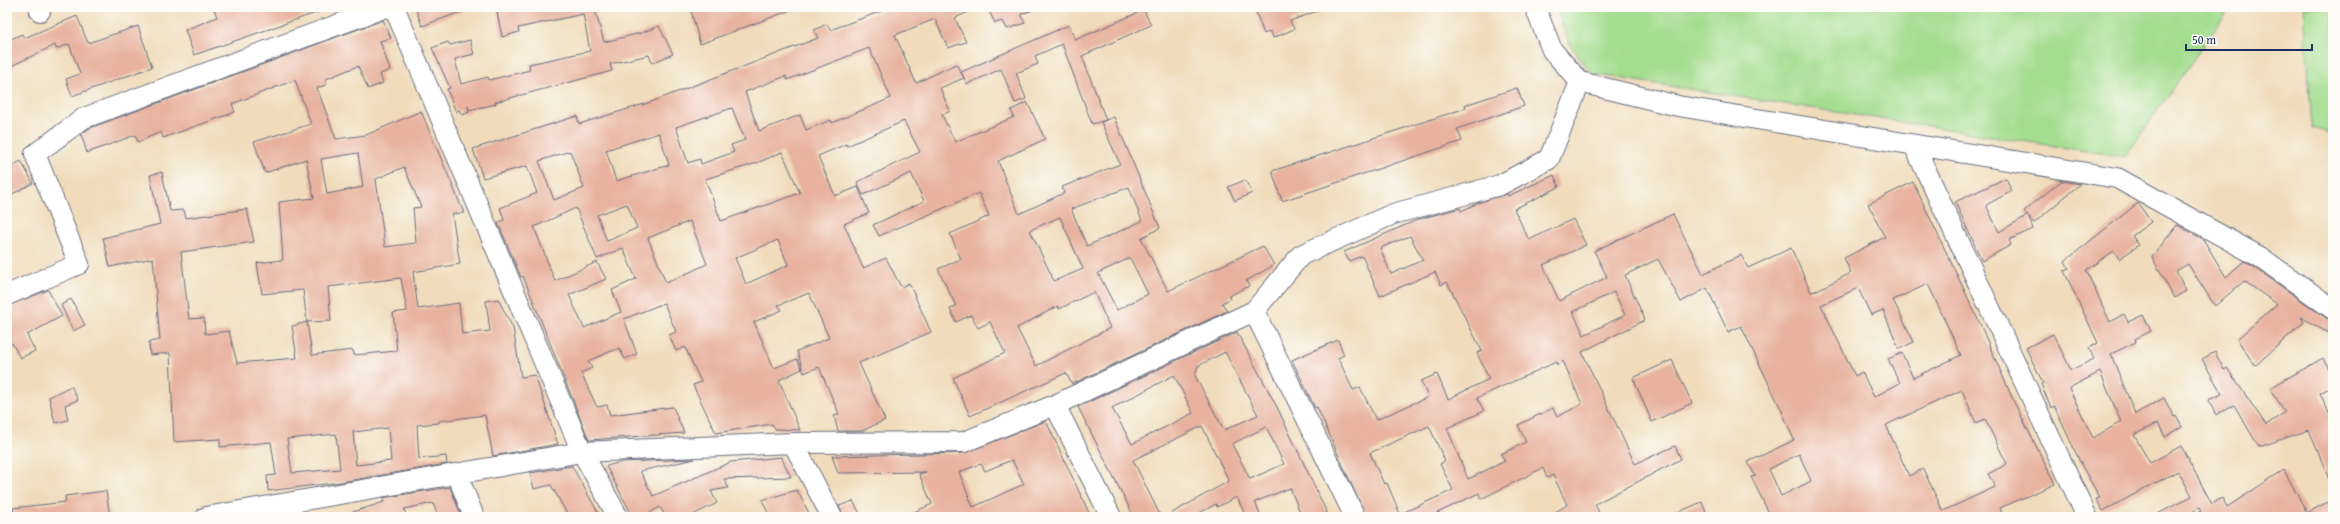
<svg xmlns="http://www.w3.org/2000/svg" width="2340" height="524" font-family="'Gentium Book Plus',serif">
	<rect width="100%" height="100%" fill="#fdfcf7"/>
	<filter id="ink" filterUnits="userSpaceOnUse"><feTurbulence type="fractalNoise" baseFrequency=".025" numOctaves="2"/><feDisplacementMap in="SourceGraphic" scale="8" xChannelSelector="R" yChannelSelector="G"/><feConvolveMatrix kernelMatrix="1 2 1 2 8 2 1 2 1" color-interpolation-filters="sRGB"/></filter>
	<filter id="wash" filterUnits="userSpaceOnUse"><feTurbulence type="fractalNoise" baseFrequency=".012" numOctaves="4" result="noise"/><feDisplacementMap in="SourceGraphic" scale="16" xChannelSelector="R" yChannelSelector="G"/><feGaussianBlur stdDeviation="0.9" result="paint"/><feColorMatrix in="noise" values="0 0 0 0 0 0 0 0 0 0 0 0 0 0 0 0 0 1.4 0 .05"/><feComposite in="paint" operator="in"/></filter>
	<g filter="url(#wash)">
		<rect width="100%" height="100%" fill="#f0dcbb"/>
		<path fill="#a4dd8f" stroke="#608676" d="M1556,7h674l-105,150 -533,-83 -22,-29z
			M2304,7h29v127l-21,-6z"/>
		<g id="blocks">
			<path fill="#e8b29f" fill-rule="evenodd" d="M213,7h114v2l-133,46 -9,-25 32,-13z
				M415,7h54v2l-47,17z
				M496,7h98l10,35 37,-9 18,-7 14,28 -21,9 -3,-8 -39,9 2,7 -117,31 1,2 -27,6 -1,-4 1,6 -7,3 -3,-5 -3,2 -9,-23 3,-1 -18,-40 16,-6 2,3 20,-5 4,14 -19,5 6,25 27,-7 1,3 41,-10 -1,-6 61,-13 -7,-37 -65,14 1,4 -17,5z
				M690,7h106v1l-96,36z
				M893,7h87l-25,11 11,24 -18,6 -13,-29 -40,16 21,48 40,-19 8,14 -24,10 10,23 -8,4 13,27 59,-25 -3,-7 16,-8 18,37 -47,22 21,53 45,-21 -2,-6 58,-23 -19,-42 13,-5 46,111 -19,10 27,53 95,-45 11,19 -28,16 3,5 -20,10 1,3 -8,4 5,8 -155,73 -6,-11 -96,43 -17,-38 52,-25 -15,-31 -12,6 -7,-13 -15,7 -6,-13 6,-3 -18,-37 23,-10 -11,-25 39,-18 -10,-23 -100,43 -6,-11 51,-24 -13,-28 -48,22 -6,-13 63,-30 -16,-31 -57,25 -1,-2 -28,12 17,40 23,-9 11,26 -25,11 19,44 23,-10 15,29 8,-4 22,49 -72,31 26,57 -23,11h-24l-4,-15 5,-2 -20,-47 -15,6 -7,-22 32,-13 -20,-45 -31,12 4,5 -28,12 20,46 23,-9 5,10 -23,11 21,50 -25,-1 -3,-5 -56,9 -23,-48 8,-3 -16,-35 -9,4 -7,-16 7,-3 -12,-29 -40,16 13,35 -12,5 -6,-11 -31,13 4,7 -11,5 16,34 10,-2 3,10 63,-8 11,26 -95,7 -66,-164 -2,1 -23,-54 6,-3 -4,-12 37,-15 -10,-27 -44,12 -10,-29 104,-33 2,8 72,-22 167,-64 -4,-8 13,-6 3,6zM869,48l22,50 -59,25 -1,-3 -25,10 -6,-15 -41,16 -14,-39 41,-16 1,4zM732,108l13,32 -14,5 3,7 -33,12 -1,-5 -12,4 -12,-36zM659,133l10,32 -53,16 -10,-31zM570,151l14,37 -30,12 -15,-39zM782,152l18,41 -79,28 -16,-42 52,-16zM1129,187l13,34 -55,25 -16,-37zM627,204l10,24 -30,13 -10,-26zM576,208l21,51 26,-11 13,31 -24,11 9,22 -37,16 -15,-33 37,-16 -9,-17 -42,19 -21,-54zM1060,217l23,52 -29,12 -24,-51zM690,221l17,43 -41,19 -18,-45zM778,240l10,25 -42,19 -11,-26zM1130,258l18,36 -31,16 -19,-37zM1094,292l16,36 -74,38 -19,-38 41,-22 1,3z
				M987,7h48l1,2 -15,5 4,9 -18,6 -4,-8 -8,2z
				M1254,7h71v1l-35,13 4,8 -21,9 -2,-7 -7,3z
				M1144,10l7,15 -69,31 24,64 -14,4 -30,-80 -27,12 3,8 -22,9 10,26 -11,4 -14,-34 -34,15 -6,-12 108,-47 6,15z
				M77,16l11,27 50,-17 14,41 -80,29 -6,-17 14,-5 -11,-30 -13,5 -1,-4 -48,23v-27l15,-7 2,4z
				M383,20l8,18 -11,3 10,29 -10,4 3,9 -15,6 -10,-23 -32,13v6l-9,3 19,51 30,-4 55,-24 43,102 -12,1 8,50 -47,8 5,37 41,-6 3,31 28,-3 -4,-30 12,-2 15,29 8,49 14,-2 23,69 -65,12 -8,-41 -46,6v2l-22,2 2,34 27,-3 1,8 -106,18 -73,9 -1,-15 9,-1 -5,-33 -51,5v-8l-46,3 -4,-89 -20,2 -1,-13 11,-2 -7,-82 -43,9 -7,-29 57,-14 -10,-49 12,-3 8,39 14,-1 2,8 61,-9 7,33 -73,10 8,67 15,-1 1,16 24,-3 8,32 60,-5 -5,-32 15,-4 5,33 41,-5 1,5 43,-4 -4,-38 14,-2 -6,-33 -73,9 3,34 -24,1 -4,-32 -41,4 -5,-31 26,-3 -4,-58 35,-4 -8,-39 -41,14 -11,-31 57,-18 -16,-44 -63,24 3,8 -72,26 -2,-6 -23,10 -3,-7 -48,18 -6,-19 9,-6zM358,153l5,34 -36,7 -6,-35zM404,167l17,40 -8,1 3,35 -31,4 -9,-68zM388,428l3,33 -35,4 -3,-33zM336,434l4,35 -48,4 -5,-34z
				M1517,88l7,18 -67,23 5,12 -180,60 -10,-30 194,-63 -1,-3z
				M21,161l12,22 -26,14v-28z
				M1554,175l5,12 -45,22 15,31 44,-21 13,26 -43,20 16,36 48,-24 -13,-26 79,-37 30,60 38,-19 7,13 43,-20 20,44 4,-1 36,-18 -7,-15 41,-21 -17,-33 45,-22 63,133 39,89 40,80 -55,24 4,9h-233l-20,-40 4,-1 -7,-14 46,-22 -13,-31 -40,-83 -13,6 -21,-44 -26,14 -23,-43 -33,16 20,45 -63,32 53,112 40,-18 6,13 -86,45 6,13h-54l20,-12 -14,-30 -6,3 -4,-10 -62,31 -2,-6 -50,24h-63l-49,-110 -2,1 -23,-48 46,-20 6,15 -6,3 15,32 7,-3 16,33 52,-23 -7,-16 16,-7 11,25 41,-20 -12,-26 5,-2 -35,-69 -6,3 -6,-13 -55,24 -18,-40 -13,5 -5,-9 75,-33 41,-11 1,3 19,-9 27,-8 1,2zM1410,236l13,24 -32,14 -11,-26zM1928,284l33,71 -48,23 -11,-25 -14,6 12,24 -26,14 -12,-25 -7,4 -34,-71 37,-17 13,27 12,-5 16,39 15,-7 -21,-42zM1614,292l11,23 -41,20 -11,-23zM1563,361l19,43 -25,13 -4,-9 -35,17 8,17 -25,12 4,7 -37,18 -21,-51 37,-17 -7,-13 79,-36 1,3zM1962,390l14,33 9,-4 22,45 -19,10 7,13 -52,24 -20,-42 -14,7 -23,-51zM1429,426l16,35 -5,3 13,26 -53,24 -13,-31 -3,1 -14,-31zM1799,454l12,27 -30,15 -12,-27z
				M2006,178l6,13 -26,14 13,27 29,-17 5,14 -24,11 2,5 -29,16 -27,-59z
				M1245,180l7,13 -17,8 -7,-14z
				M2061,181l19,3 -46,39 -10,-12z
				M2138,203l13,19 -19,14 7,9 -20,14 -5,-8 -28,19 24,52 14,-8 4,8 15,-7 8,16 -16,8 1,3 -25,12 24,60 29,-16 10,19 2,-1 6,11 -17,10 -7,-14 -24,12 16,28 31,-17 31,58 10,-6 5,9 57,-37 23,43 26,-14v18h-143l11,-6 -2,-3 -16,9h-31l40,-21 -14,-25 -75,40 -7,-12 4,-1 -19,-34 -27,-58 -3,2 -10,-24 2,-1 -17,-35 27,-14 18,36 23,-11 -5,-11 9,-5 -34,-72 5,-2 -4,-8zM2100,372l21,50 -28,16 -24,-50z
				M2177,225l26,14 23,38 18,-16 10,6 72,51 7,2v16l-32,-19 3,5 -49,44 -18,-27 40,-35 -33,-23 -29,25 -27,-42 -12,7 10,20 -12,7 -22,-41z
				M48,290l14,26 -35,19 8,16 -15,7 -8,-15 -5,3v-40z
				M71,299l14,26 -12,6 -12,-26z
				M1237,332l40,75 52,110h-27l-12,-29 -35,14 6,15h-15l-9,-20 -20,10 -1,-3 -24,13h-27l64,-36 -27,-55 -69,34 28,57h-27l-56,-110zM1225,352l33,63 -34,15 -29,-54 3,-10zM1174,375l19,38 -61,31 -20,-36zM1266,427l18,37 -34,15 -18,-35z
				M2215,352l9,18 3,-2 39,57 19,-13 -15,-24 53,-30 10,18v10l-13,7 13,28v68l-24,-59 -50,17 -25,-42 -18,10 -8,-15 14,-6 -20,-35z
				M1672,360l20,43 -40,19 -19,-44z
				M71,386l7,14 -13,5 3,15 -13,3 -6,-26z
				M1046,421l45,96h-188l29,-13 -13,-30 7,-2 -88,1 -6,-17 132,-3zM1012,460l12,24 -51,23 -14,-35 22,-8 4,7z
				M781,457l10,20 -67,2 4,9 -17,3 6,12 -28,14h-23l-6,-10 -18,10h-9l-27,-51 16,-4 73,-3 -55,12 13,25 78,-34z
				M572,466l23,41 6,10h-32l-18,-32 -17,4 -4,-16z
				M450,487l12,30h-24l-5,-14 -29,6 3,8h-59l-1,-3 37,-12 -2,-4z
				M797,490l14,27h-41l-8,-17z
				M106,491l4,26h-96l-1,-9 53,-6 -1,-6z
				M853,501l9,16h-18l-5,-11z
				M1702,502l6,15h-41z"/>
		</g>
	</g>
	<g filter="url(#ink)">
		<use href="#blocks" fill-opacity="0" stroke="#666c7f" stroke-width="1"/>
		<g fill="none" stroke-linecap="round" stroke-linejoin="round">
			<defs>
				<path id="minor" d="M40,7v4
					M394,7l188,445 36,65
					M1535,7l17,43 28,32 98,24 439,72 143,79 73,52
					M1914,145l173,372
					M7,295l72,-31 -44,-110 49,-36 302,-111
					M1254,311l101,206
					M1055,405l56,112
					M793,443l39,74
					M457,474l17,43
					M206,517l376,-65 211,-9 171,-1 91,-37 199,-94 47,-56 92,-41 107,-29 49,-26 31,-77"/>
			</defs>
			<use href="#minor" stroke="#666c7f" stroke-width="22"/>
			<use href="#minor" stroke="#fff" stroke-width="20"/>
		</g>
	</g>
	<rect width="2340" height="524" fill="none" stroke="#fdfcf7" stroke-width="24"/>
	<path d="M2186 44v6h126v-6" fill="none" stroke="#1b2f5e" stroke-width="2"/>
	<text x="2192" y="44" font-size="12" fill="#1b2f5e" stroke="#fdfcf7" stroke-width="3" paint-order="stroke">50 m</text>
</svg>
